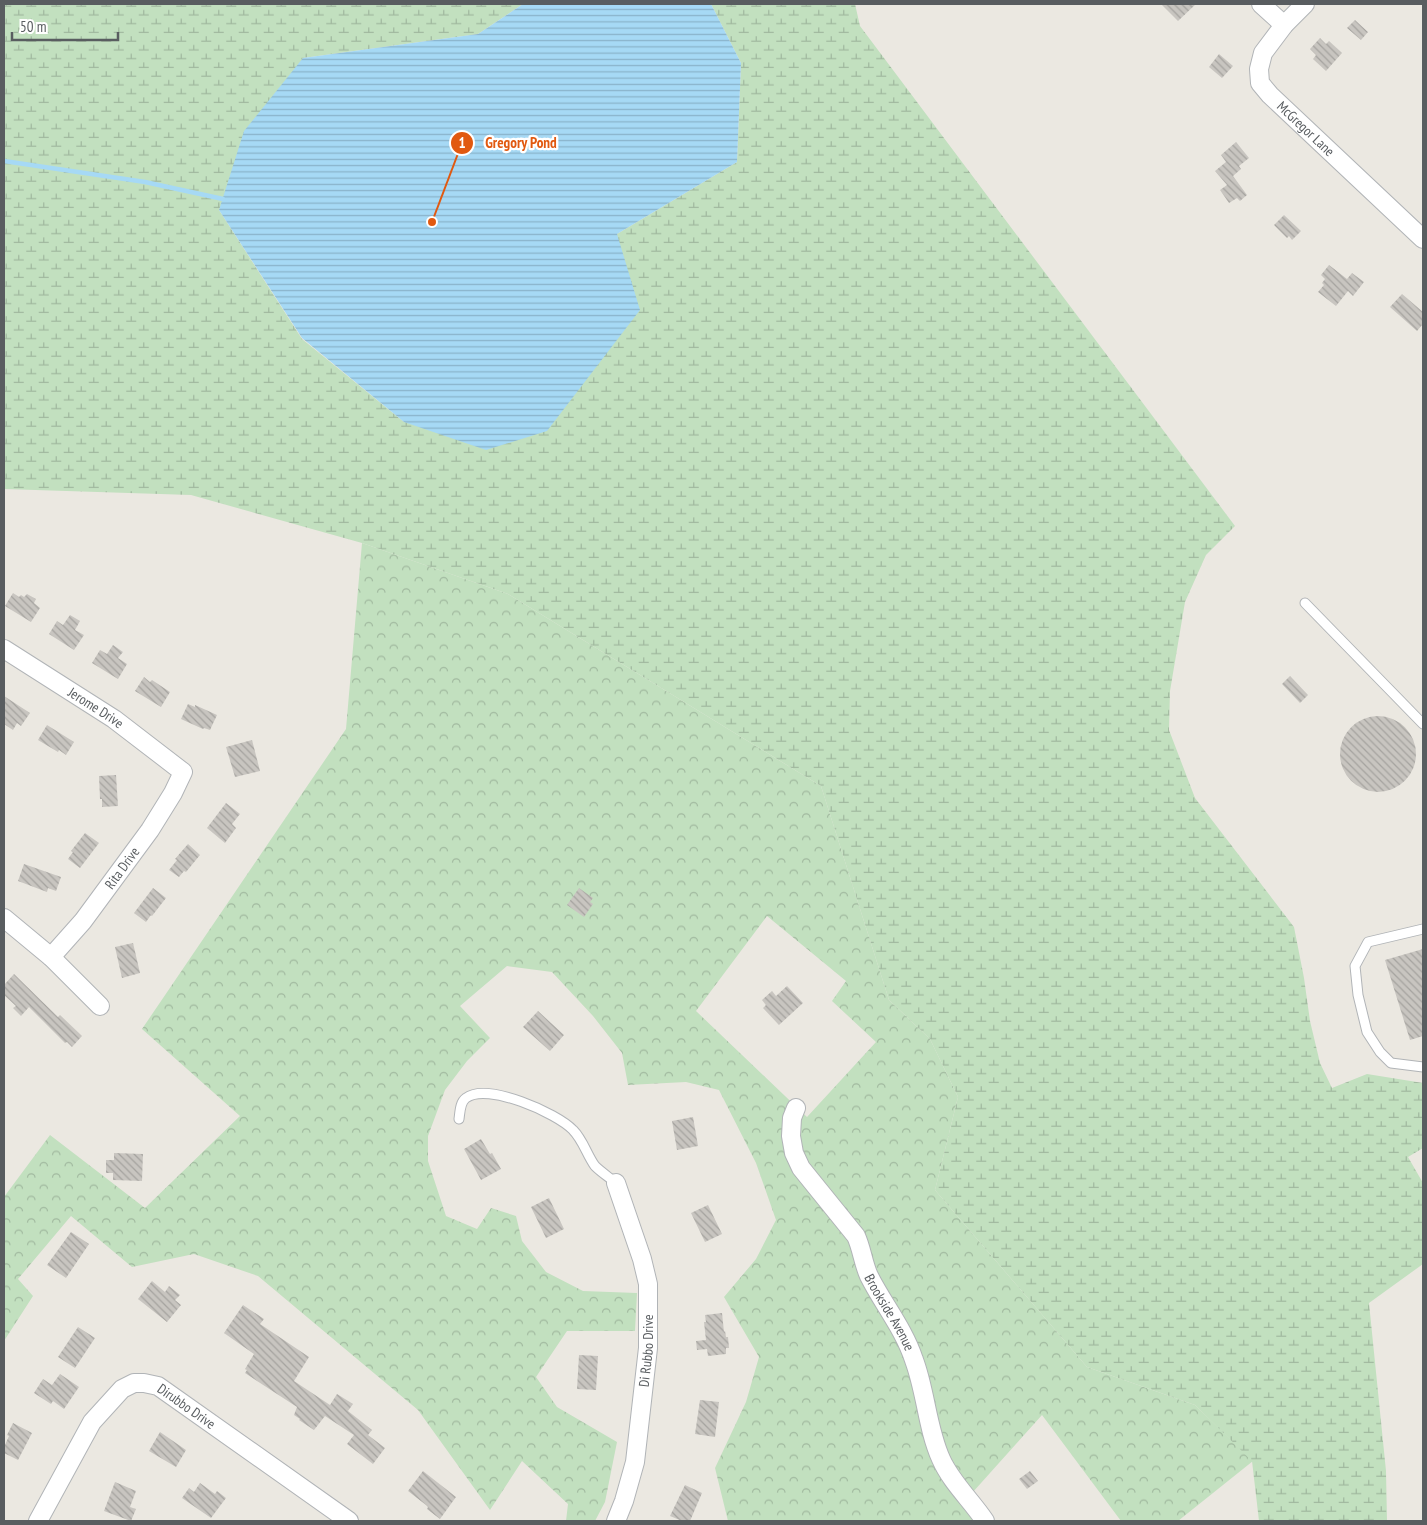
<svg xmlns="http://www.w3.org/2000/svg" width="1427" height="1525" font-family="'PT Sans Narrow',sans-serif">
	<defs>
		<pattern id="forest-crowns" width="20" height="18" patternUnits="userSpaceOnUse" patternTransform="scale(1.25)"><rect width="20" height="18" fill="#c2e0bf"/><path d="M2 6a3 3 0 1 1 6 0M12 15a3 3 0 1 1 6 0" fill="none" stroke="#a1b99f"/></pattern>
		<pattern id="wetland-marsh" width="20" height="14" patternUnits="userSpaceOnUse" patternTransform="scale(1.25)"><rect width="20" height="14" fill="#c2e0bf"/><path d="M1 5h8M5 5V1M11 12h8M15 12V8" fill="none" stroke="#a1b99f"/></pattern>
		<pattern id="water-rules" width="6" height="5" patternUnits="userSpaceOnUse" patternTransform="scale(1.25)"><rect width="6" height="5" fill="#a6d9f5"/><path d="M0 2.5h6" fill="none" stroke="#8ab3ca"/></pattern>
		<pattern id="building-back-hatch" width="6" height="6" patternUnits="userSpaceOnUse" patternTransform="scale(1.25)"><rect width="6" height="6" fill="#c8c5c0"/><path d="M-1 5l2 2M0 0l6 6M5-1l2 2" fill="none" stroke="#a5a39f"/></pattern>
	</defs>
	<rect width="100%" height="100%" fill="#ebe8e1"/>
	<path fill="url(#forest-crowns)" fill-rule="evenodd" d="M362,543l146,51 313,192 68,214 41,39 28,58 -23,93 152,177 108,38 58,56 -75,60h-57l-79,-106 -78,87 10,19h-246l-13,-53 31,-66 13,-45 -35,-60 32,-38 20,-39 -20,-57 -37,-73 -33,-8 -58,3 -6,-32 -29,-37 -41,-44 -45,-6 -47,40 30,32 -23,23 -22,29 -17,46v25l18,55 31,13 14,-21 25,8 6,25 24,31 37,19 54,2 -2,38h-68l-31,46 21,30 60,35 -12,60 -10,19h-29l2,-17 -46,-43 -32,49 -72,-100 -160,-134 -64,-22 -62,13 -61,-51 -53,63 15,17 -29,45v-144l46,-62 95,73 95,-92 -98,-87 204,-300zM767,916l79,65 -14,20 44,41 -69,75 -111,-106z"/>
	<path fill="url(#wetland-marsh)" d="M4,4h519l-45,30 -175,24 -84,152 83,129 102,83 213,-188 120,-72 4,-99 -30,-59h144l5,22 375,500 -29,29 -21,47 -15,89 -1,39 26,68 99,129 10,51 6,43 10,42 12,25 35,-14 56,9v65l-15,9 15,26v81l-54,39 17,168 1,50h-128l-7,-60 -57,-56 -108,-38 -152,-177 23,-93 -28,-58 -41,-39 -68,-214 -313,-192 -146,-51 -171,-48 -187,-6z"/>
	<path fill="url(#water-rules)" d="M523,4h188l30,59 -4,99 -120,72 23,76 -93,121 -61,19 -82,-28 -102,-84 -83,-128 25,-79 59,-73 175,-24z"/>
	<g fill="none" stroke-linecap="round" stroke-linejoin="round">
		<path stroke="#a6d9f5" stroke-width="4.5" d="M4,161l141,21 78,17"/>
	</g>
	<path fill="url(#building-back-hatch)" d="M1161,4h35l-18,17z
		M1355,20l13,12 -7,8 -14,-12z
		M1320,38l6,6 3,-3 13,12 -16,18 -13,-12 3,-4 -6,-6z
		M1219,54l14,12 -11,12 -13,-11z
		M1236,142l13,16 -10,8 2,3 -8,7 14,19 -7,6 -3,-3 -8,5 -9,-13 7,-5 -12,-14 11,-9 -5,-7z
		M1284,215l17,16 -9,9 -3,-4 -2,2 -13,-13z
		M1329,265l18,14 5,-6 12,9 -11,14 -5,-5 -12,15 -18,-14 6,-7 -2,-2 3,-4 -4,-4z
		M1402,294l21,18v12l-6,7 -27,-24z
		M13,593l6,4 2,-2 3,2 3,-3 9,5 -2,4 6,5 -9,14 -26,-16z
		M70,615l10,6 -5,9 9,5 -10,15 -25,-16 8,-13 6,4z
		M113,645l10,7 -5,6 9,6 -9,15 -26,-16 8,-13 7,4z
		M1290,676l18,19 -8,8 -18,-19z
		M144,677l6,5 2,-2 18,12 -9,15 -26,-16z
		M4,696l26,17 -9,13 -4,-3 -4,7 -9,-6z
		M188,704l7,3v-2l22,10 -7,15 -6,-2 -1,1 -22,-10z
		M1340 754a38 38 0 1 1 76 0a38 38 0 1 1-76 0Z
		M47,725l27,17 -8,13 -7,-5 -1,2 -20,-12z
		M252,740l8,31 -25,6 -9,-30z
		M116,775l2,31 -16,1v-8h-2l-1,-23z
		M226,803l14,11 -8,10 4,4 -11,15 -18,-15z
		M85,833l14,10 -19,25 -12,-9 5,-7 -2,-1z
		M188,844l12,11 -14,17 -2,-1 -5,6 -10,-7 8,-10 -2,-1z
		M24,864l37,13 -5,14 -8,-3 -1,4 -29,-11z
		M153,888l13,10 -14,18 -1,-1 -5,7 -12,-9z
		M579,888l14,10 -3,4 3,2 -9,13 -17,-12z
		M133,943l7,30 -18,5 -7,-31z
		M1423,949v87l-13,4 -25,-80z
		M14,974l44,43 2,-2 22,21 -10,11 -5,-5 -2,1 -36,-36 -8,9 -8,-8 3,-2 -12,-11v-10z
		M787,986l16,17 -24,22 -16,-17 3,-3 -4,-5 10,-9 4,5z
		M538,1011l26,24 -14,16 -27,-24z
		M693,1117l5,29 -21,4 -5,-29z
		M481,1139l9,15 2,-1 9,16 -20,11 -17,-31z
		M114,1153l29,1 -1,27 -29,-1v-7h-7v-13h8z
		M549,1198l15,31 -18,9 -15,-31z
		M708,1205l14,29 -17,8 -14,-29z
		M71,1232l18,12 -23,34 -19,-13z
		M152,1281l13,11 4,-6 11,9 -5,5 6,5 -14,17 -29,-23z
		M243,1305l21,14 -4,5 49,33 -15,24 36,24 7,-11 16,10 -5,7 24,19 -4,5 17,13 -12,16 -26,-20 7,-9 -29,-19 -11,14 -15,-10 1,-1 -6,-4 3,-8 -52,-34 2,-3 -2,-1 9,-15 -30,-21z
		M722,1313l2,19 1,-1 1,6h2l1,11h-3v6l-18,2 -1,-7 -10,1 -1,-9 10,-1 -2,-18h2l-1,-7z
		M78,1327l17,11 -20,30 -17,-11z
		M579,1355l19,1 -2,34 -19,-1z
		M60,1374l19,13 -15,22 -11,-8 -2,3 -17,-11 9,-14 9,6z
		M700,1400l19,2 -4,35 -20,-3z
		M13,1423l19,10 -14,27 -14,-7v-6l5,-11 -2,-1z
		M160,1432l26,18 -10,17 -27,-16z
		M423,1471l33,26 -16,22 -13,-10 1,-2 -2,-2 -18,-14z
		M1030,1471l8,10 -11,8 -8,-10z
		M115,1482l21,9 -6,16 6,2 -5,12 -27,-10z
		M200,1483l15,11 2,-3 9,7 -15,20 -29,-20 7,-10 5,4z
		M685,1485l17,8 -12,28h-8l-12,-5z"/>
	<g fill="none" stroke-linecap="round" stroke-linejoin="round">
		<defs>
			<path id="lane" d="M1305,603l118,121
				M1423,929l-55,13 -13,24 3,29 9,37 13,20 11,11 32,4
				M459,1119c1,-7 1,-17 7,-21 21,-16 91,15 107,32 10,10 14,25 22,36 6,6 15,12 21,17"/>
			<g id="street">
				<path d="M1261,4l23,21"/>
				<path id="s1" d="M1305,4l-21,21 -21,28 -4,16 1,14 10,12 153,144"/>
				<path id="s2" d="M4,649l110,70 69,53 -10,21 -23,37 -67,91 -32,36"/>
				<path d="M4,918l47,39 49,49"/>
				<path id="s3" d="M796,1108l-4,10 -1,18 3,17 7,15 55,68c6,13 7,27 13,40 14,28 35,53 45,84 12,32 13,68 27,99 10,23 30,41 44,62"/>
				<path id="s4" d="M38,1521l54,-99 30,-33 12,-6h10l14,3 191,135"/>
				<path id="s5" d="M616,1521l8,-20 11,-39 13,-114v-64l-6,-25 -26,-76"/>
			</g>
		</defs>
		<use href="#lane" stroke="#b1b4b7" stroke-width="11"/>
		<use href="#street" stroke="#b1b4b7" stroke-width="20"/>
		<use href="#lane" stroke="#fff" stroke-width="9"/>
		<use href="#street" stroke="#fff" stroke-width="18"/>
	</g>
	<g text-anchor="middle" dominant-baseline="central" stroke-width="4.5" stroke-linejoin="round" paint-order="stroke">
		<g font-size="14" fill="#595d60" stroke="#fff">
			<text stroke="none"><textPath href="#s1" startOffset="160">McGregor Lane</textPath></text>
			<text stroke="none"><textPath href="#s2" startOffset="109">Jerome Drive</textPath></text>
			<text transform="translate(122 868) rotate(-54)">Rita Drive</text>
			<text stroke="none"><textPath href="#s3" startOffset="234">Brookside Avenue</textPath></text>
			<text stroke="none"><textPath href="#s5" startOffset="174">Di Rubbo Drive</textPath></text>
			<text stroke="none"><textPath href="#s4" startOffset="230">Dirubbo Drive</textPath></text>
		</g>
	</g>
	<path fill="none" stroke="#e15910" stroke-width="2" d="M432 222L462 143"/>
	<g fill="#e15910" stroke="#fff" stroke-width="2">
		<circle cx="432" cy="222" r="5"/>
		<circle cx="462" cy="143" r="12"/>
	</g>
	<g font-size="15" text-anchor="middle" font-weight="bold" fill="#fff">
		<text x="462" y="148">1</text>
	</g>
	<g font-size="15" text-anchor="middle" font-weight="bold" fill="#e15910" stroke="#fff" stroke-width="4.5" stroke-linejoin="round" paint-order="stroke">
		<text x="521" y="148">Gregory Pond</text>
	</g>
	<rect width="1427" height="1525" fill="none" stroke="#595d60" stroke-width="10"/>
	<path d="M12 32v8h106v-8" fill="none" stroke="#595d60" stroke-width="2.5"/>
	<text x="20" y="32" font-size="15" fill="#595d60" stroke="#ffffff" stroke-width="4" paint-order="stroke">50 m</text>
</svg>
